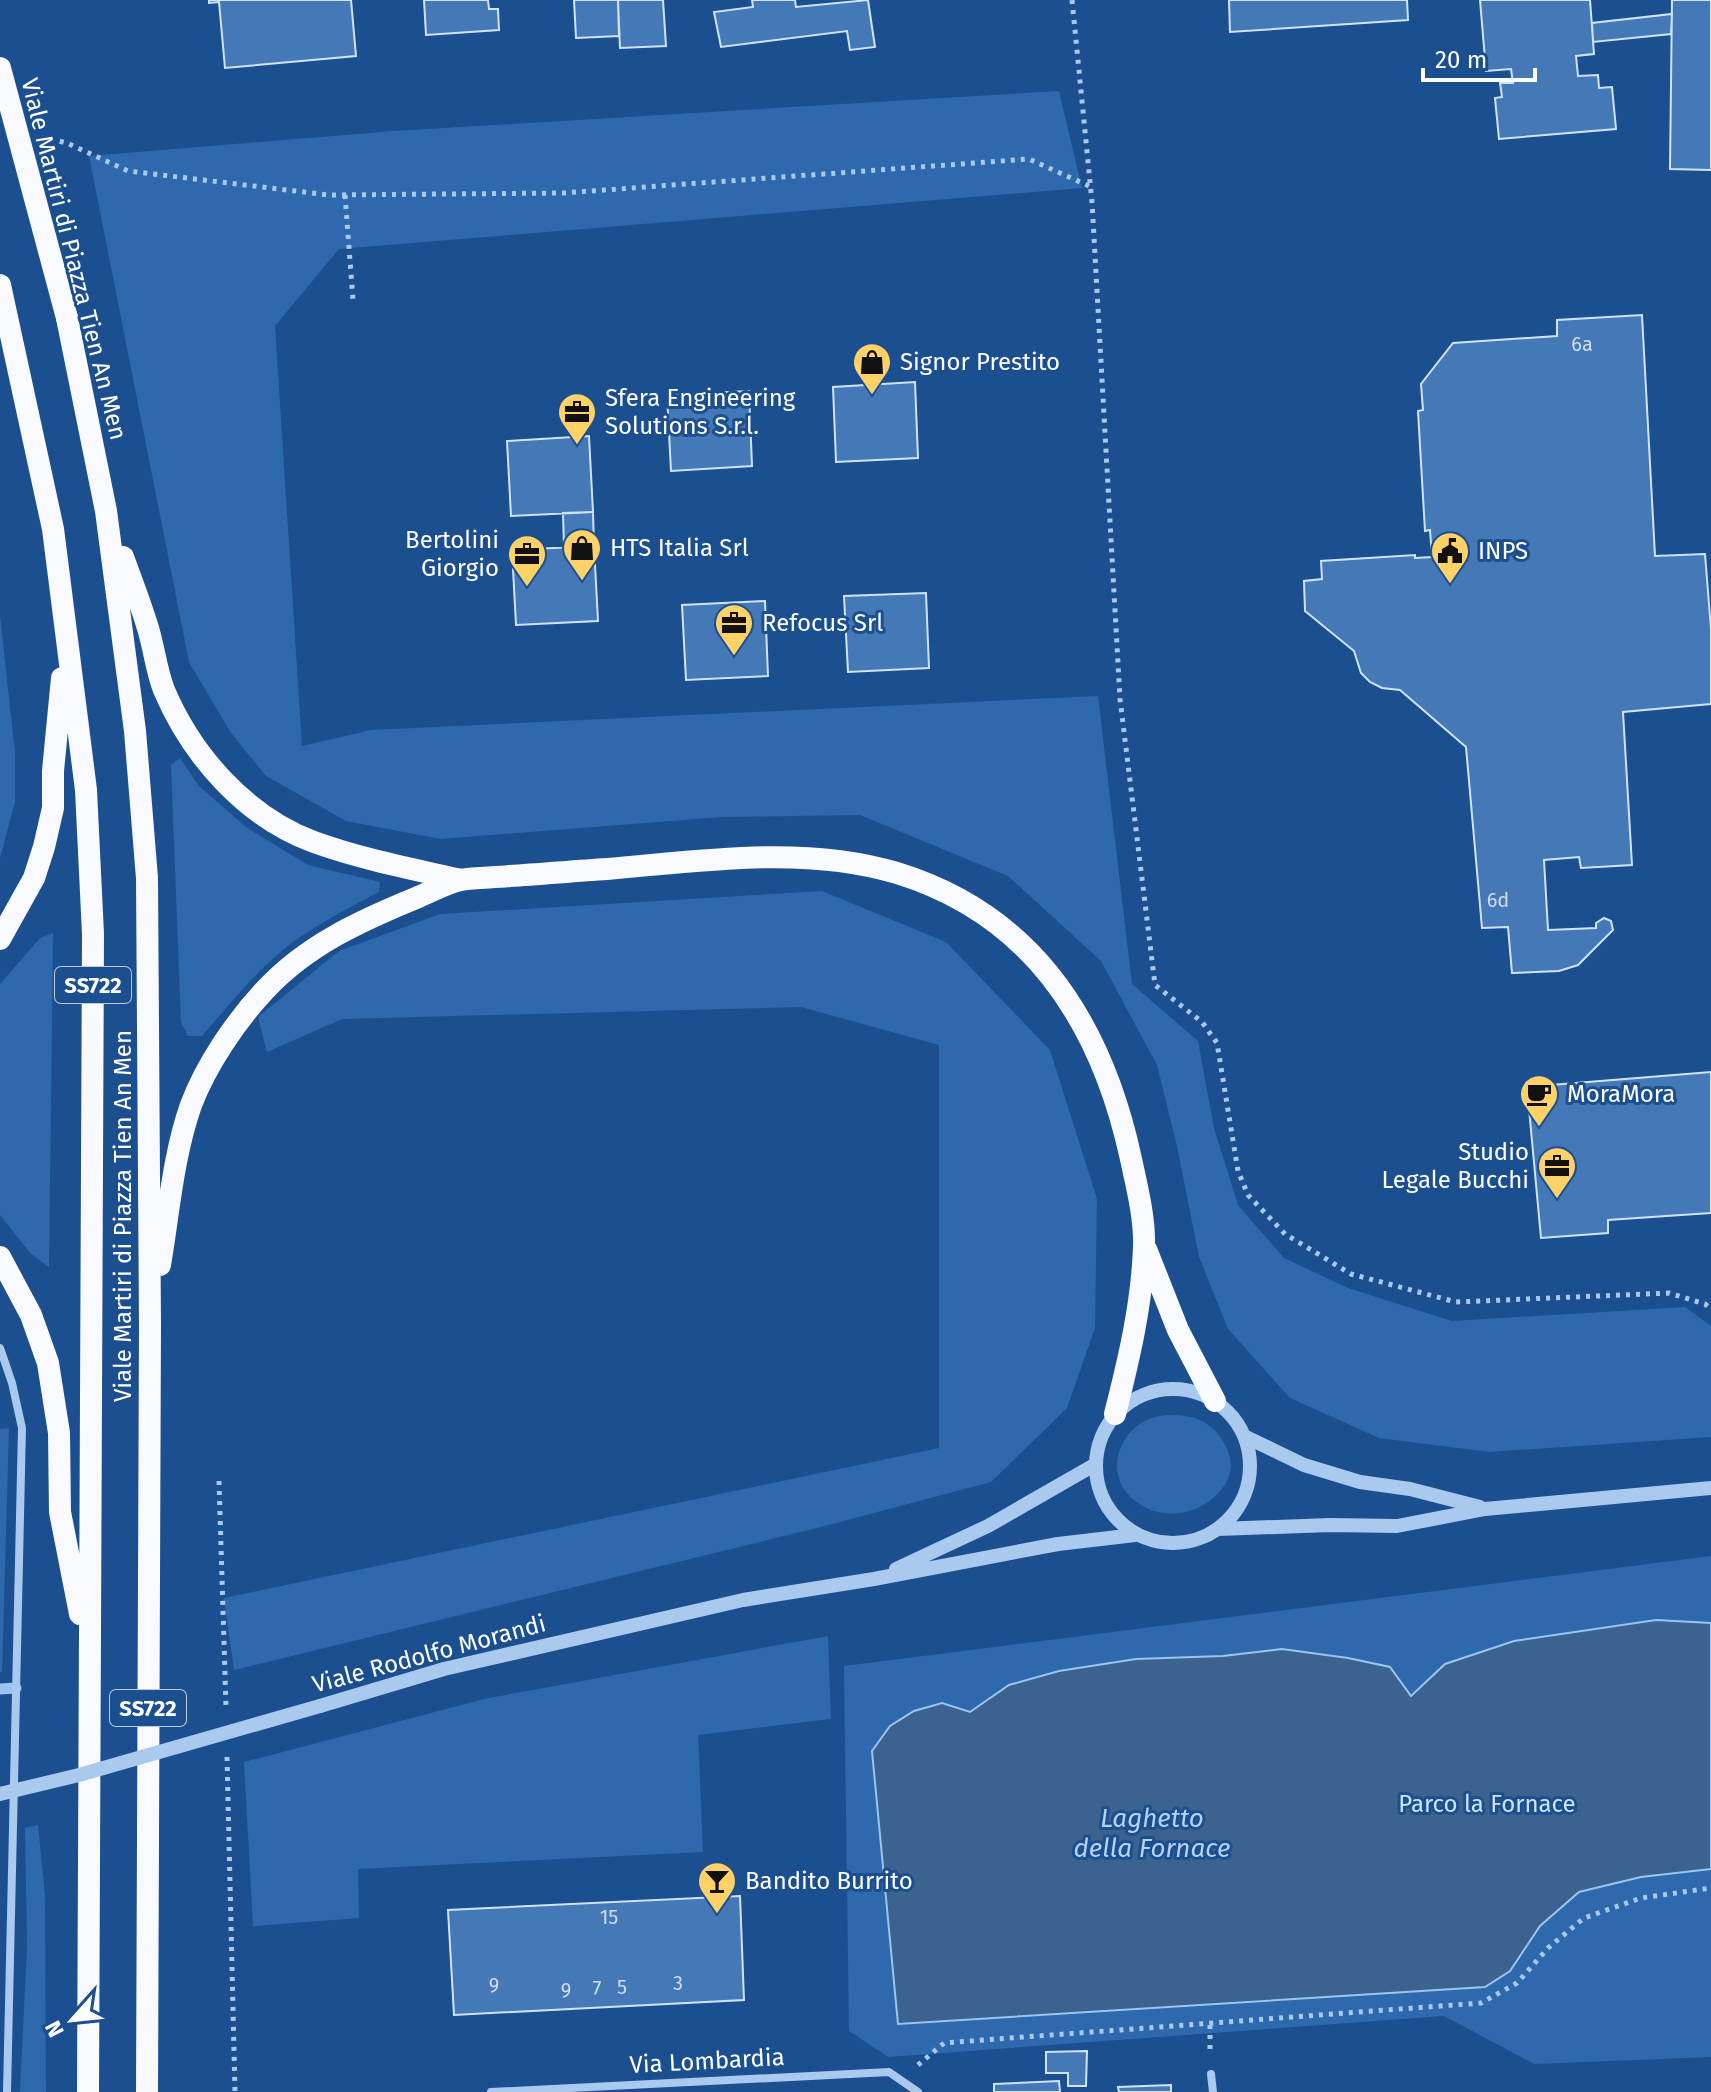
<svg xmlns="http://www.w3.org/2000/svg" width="1711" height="2092" font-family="'Fira Sans',sans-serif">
	<rect width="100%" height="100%" fill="#1b4f8f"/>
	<path fill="#2e69ad" d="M1059,91l23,97 -743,61 -64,77 27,420 69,-16 727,-34 34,288 66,57 16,87 24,77 46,53 64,30 104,33 233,-14 26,19v111l-222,15 -110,-14 -89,-40 -62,-69 -29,-72 -22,-111 -20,-81 -56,-104 -93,-85 -148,-61 -138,2 -282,22 -94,-18 -80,-45 -35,-43 -42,-71 -100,-506 305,-25z
		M0,615l15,138v49l-15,56z
		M180,758l19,28 47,41 62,38 72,17 -1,10c-29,15 -59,31 -86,50 -35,26 -63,62 -91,94h-14l-7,-14 -10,-257z
		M822,891l124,51 104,108 47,149 -2,129 -28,80 -76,74 -170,45 -587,143 -10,-72 715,-150v-403l-138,-38 -459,12 -75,33 -9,-35 81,-66 101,-37z
		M53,933l-4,334 -19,-14 -30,-38v-231l40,-46z
		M1165,1415c13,0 25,0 37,6 21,11 37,40 24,62 -22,36 -74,42 -100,9 -19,-24 -6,-60 21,-72 6,-3 13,-4 18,-5z
		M9,1428l-7,244h-2v-243z
		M1711,1556v501l-177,7 -90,-48 -556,41 -39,-26 -5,-365z
		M828,1636l3,83 -133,16 5,117 -345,17 1,49 -106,8 -9,-164 240,-63z
		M38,1825l7,70 1,197h-26l7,-146 -2,-118z"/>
	<path fill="#3c6290" stroke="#9cc4f0" stroke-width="2" d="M1656,1620l55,3v246l-70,8 -62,15 -39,34 -30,45 -25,16 -587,37 -26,-273 18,-25 24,-15 28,-8 28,9 39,-27 50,-14 77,-12 87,-3 59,-7 66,9 42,9 21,29 34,-32 69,-23z"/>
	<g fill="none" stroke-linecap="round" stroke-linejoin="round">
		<path stroke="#9cc4f0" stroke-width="11" d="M0,1689l16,-1"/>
	</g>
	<path fill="#4478b7" stroke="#cfe3fa" stroke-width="2" d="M209,0h142l5,56 -131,12 -6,-66 -10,1z
		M424,0h64l1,9h9l1,21 -73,5z
		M574,0h44l1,36 -43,2z
		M618,0h45l3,46 -46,2z
		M752,0h43l1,7 72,-7 7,47 -25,3 -3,-19 -126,16 -7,-35 39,-5z
		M1229,0h178l1,20 -178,12z
		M1480,0h110l4,54 -18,2 2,20 20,-1 1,13 13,-1 4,42 -117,10 -4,-41 7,-1 -2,-14h13l-2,-14 -25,2z
		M1672,0h39v170l-41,-1z
		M1672,14l-1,20 -78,8 -1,-19z
		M1642,315l13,241 50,-2 6,75v75l-88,8 9,153 -51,3 -2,-11 -35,3 4,70 48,-2v-5l8,-5 7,3 2,9 -35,35 -19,6 -47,2 -4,-46 -26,1 -16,-181 -66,-57 -18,-2 -12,-6 -9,-9 -7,-22 -49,-40 -1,-30 18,-2 -1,-18 94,-6v3l17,-1 -2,-27 -5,1 -7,-120 5,-1 -2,-26 32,-41 104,-7v-16z
		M915,382l3,76 -82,4 -3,-75z
		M749,391l3,75 -81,5 -4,-76z
		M589,436l4,76 -82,4 -4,-75z
		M593,512l1,34 -30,1 -1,-34z
		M594,546l4,75 -82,4 -4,-75z
		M926,593l3,75 -81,4 -4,-76z
		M765,601l3,75 -82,4 -4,-75z
		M1711,1072v141l-103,7v13l-67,5 -14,-151z
		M740,1896l4,104 -290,15 -6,-105z
		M1087,2051l-1,35h-18v-13h-22v-21z
		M1059,2081l1,11h-66v-8z
		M1171,2085v7h-52l-1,-5z"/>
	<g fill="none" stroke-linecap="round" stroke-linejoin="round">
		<path stroke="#a9c9ee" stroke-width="5" stroke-dasharray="4 6" stroke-linecap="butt" d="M1072,0l20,202 28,497 35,286 47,37 15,21 21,128 10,24 37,39 66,40 105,28 213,-9 36,11 6,5
			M50,139l17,4 61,28 201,24 234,-2 466,-34 60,27
			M345,195l8,105
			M219,1481l7,226
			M227,1757l8,335
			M1210,2025v27
			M918,2065l26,-22 537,-40 36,-20 31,-35 36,-30 57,-20 70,-10"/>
		<path stroke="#a9c9ee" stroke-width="8" d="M0,1348l12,35 10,45 -15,664
			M1211,2074l2,18
			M491,2092l398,-20 29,20"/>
		<path stroke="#a9c9ee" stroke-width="14" d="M1096 1466a77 77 0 1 1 154 0a77 77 0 1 1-154 0Z
			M1244,1436l60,29 56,17 50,7 70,18
			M1218,1529l112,-4 67,1 88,-17 226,-21
			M896,1569l92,-43 108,-62
			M320,1706l124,-37 299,-69 131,-21 184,-35 77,-9"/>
		<path stroke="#f8faff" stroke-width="22" d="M0,285l53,244 33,261 7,144 -5,1158
			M67,318l39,193 29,220 12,147 3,447 -3,767
			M123,557c8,22 17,45 24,68 7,21 9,45 17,65 28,66 82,127 150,152 47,17 98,27 147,38
			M0,939l34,-61 10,-31 9,-39v-37l9,-93
			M1146,1249l32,81 37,71
			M0,1257l31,58 17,48 11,70 1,79 20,102
			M160,1265c9,-53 13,-109 31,-160 15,-40 45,-84 74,-115 42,-45 95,-69 151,-92 15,-6 30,-15 45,-18 16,-3 33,-2 49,-4 32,-2 65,-5 97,-7 95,-8 197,-24 290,4 137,42 205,152 234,286 6,28 14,59 13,88 -2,57 -15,112 -29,167"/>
		<path stroke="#a9c9ee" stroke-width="14" d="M0,1794l79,-19 241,-69"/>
		<path stroke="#f8faff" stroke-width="22" d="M0,68l67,250"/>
	</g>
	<defs>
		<symbol id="shop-pin" viewBox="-11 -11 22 30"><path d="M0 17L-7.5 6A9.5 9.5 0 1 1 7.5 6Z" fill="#ffd166" stroke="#1b4f8f"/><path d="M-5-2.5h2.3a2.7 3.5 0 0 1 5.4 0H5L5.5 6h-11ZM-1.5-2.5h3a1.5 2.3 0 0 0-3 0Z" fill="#111"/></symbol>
		<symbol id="office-pin" viewBox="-11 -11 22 30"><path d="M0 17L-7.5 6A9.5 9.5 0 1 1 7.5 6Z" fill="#ffd166" stroke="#1b4f8f"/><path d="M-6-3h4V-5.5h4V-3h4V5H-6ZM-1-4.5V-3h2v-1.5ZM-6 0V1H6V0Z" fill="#111"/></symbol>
		<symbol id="civic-pin" viewBox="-11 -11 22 30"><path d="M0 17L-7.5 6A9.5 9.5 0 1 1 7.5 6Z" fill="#ffd166" stroke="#1b4f8f"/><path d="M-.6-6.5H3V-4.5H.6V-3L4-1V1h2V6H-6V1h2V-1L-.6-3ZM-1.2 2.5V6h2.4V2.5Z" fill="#111"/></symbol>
		<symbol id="cafe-pin" viewBox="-11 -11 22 30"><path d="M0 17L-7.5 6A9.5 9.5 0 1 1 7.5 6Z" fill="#ffd166" stroke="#1b4f8f"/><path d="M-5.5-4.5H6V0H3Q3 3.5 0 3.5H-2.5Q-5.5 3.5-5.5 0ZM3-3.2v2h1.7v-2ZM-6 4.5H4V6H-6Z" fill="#111"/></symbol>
		<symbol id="bar-pin" viewBox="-11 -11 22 30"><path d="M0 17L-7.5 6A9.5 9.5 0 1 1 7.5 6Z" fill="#ffd166" stroke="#1b4f8f"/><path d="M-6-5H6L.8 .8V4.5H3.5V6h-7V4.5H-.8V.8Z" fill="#111"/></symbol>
	</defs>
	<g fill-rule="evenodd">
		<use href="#shop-pin" x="850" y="340" width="44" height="60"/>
		<use href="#office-pin" x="555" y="390" width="44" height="60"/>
		<use href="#shop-pin" x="560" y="526" width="44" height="60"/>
		<use href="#civic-pin" x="1428" y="529" width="44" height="60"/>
		<use href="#office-pin" x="505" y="532" width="44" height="60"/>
		<use href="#office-pin" x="712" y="601" width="44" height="60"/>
		<use href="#cafe-pin" x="1517" y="1072" width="44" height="60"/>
		<use href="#office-pin" x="1535" y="1144" width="44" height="60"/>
		<use href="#bar-pin" x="695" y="1859" width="44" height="60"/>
	</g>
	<g text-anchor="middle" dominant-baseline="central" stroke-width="6" stroke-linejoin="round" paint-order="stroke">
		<g font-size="20" fill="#d0dded">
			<text x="1582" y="344">6a</text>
			<text x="1498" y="900">6d</text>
			<text x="609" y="1917">15</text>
			<text x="678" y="1983">3</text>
			<text x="494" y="1985">9</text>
			<text x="622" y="1987">5</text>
			<text x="597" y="1988">7</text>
			<text x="566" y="1990">9</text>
		</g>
		<g fill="#1b4f8f" stroke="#bbcadd" stroke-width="2">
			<rect x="55" y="967" width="76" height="36" rx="6"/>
			<rect x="110" y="1690" width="76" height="36" rx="6"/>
		</g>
		<g font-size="22" font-weight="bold" fill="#fff">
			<text x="93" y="985">SS722</text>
			<text x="148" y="1708">SS722</text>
		</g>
		<g font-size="24" fill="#fff" stroke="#1b4f8f">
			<text transform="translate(74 259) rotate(76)">Viale Martiri di Piazza Tien An Men</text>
			<text transform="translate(123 1216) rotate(-90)">Viale Martiri di Piazza Tien An Men</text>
			<text transform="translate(429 1654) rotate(-15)">Viale Rodolfo Morandi</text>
			<text transform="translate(707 2061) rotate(-3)">Via Lombardia</text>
		</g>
		<g font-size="24" fill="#fff" stroke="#1b4f8f" text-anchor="start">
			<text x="900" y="362">Signor Prestito</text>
			<text x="605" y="398">Sfera Engineering<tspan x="605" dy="28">Solutions S.r.l.</tspan></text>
			<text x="499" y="540" text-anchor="end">Bertolini<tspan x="499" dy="28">Giorgio</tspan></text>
			<text x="610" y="548">HTS Italia Srl</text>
			<text x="1478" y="551">INPS</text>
			<text x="762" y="623">Refocus Srl</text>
			<text x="1567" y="1094">MoraMora</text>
			<text x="1529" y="1152" text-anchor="end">Studio<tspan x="1529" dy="28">Legale Bucchi</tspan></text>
			<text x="745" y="1881">Bandito Burrito</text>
		</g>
		<g font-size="24" fill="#cfe3fa" stroke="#1b4f8f">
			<text x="1487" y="1804">Parco la Fornace</text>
		</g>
		<g font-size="26" font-style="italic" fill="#b5d3f5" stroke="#1b4f8f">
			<text x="1152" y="1818">Laghetto<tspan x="1152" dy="30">della Fornace</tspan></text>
		</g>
	</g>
	<g transform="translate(72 2020) rotate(243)" stroke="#1b4f8f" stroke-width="6" paint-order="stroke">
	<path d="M0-6L14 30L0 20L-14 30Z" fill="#ffffff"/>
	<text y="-12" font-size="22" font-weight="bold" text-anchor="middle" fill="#ffffff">N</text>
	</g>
	<path d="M1423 68v12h112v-12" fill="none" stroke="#ffffff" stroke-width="4"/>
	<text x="1435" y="68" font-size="24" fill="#ffffff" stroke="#1b4f8f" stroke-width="6" paint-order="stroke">20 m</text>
</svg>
